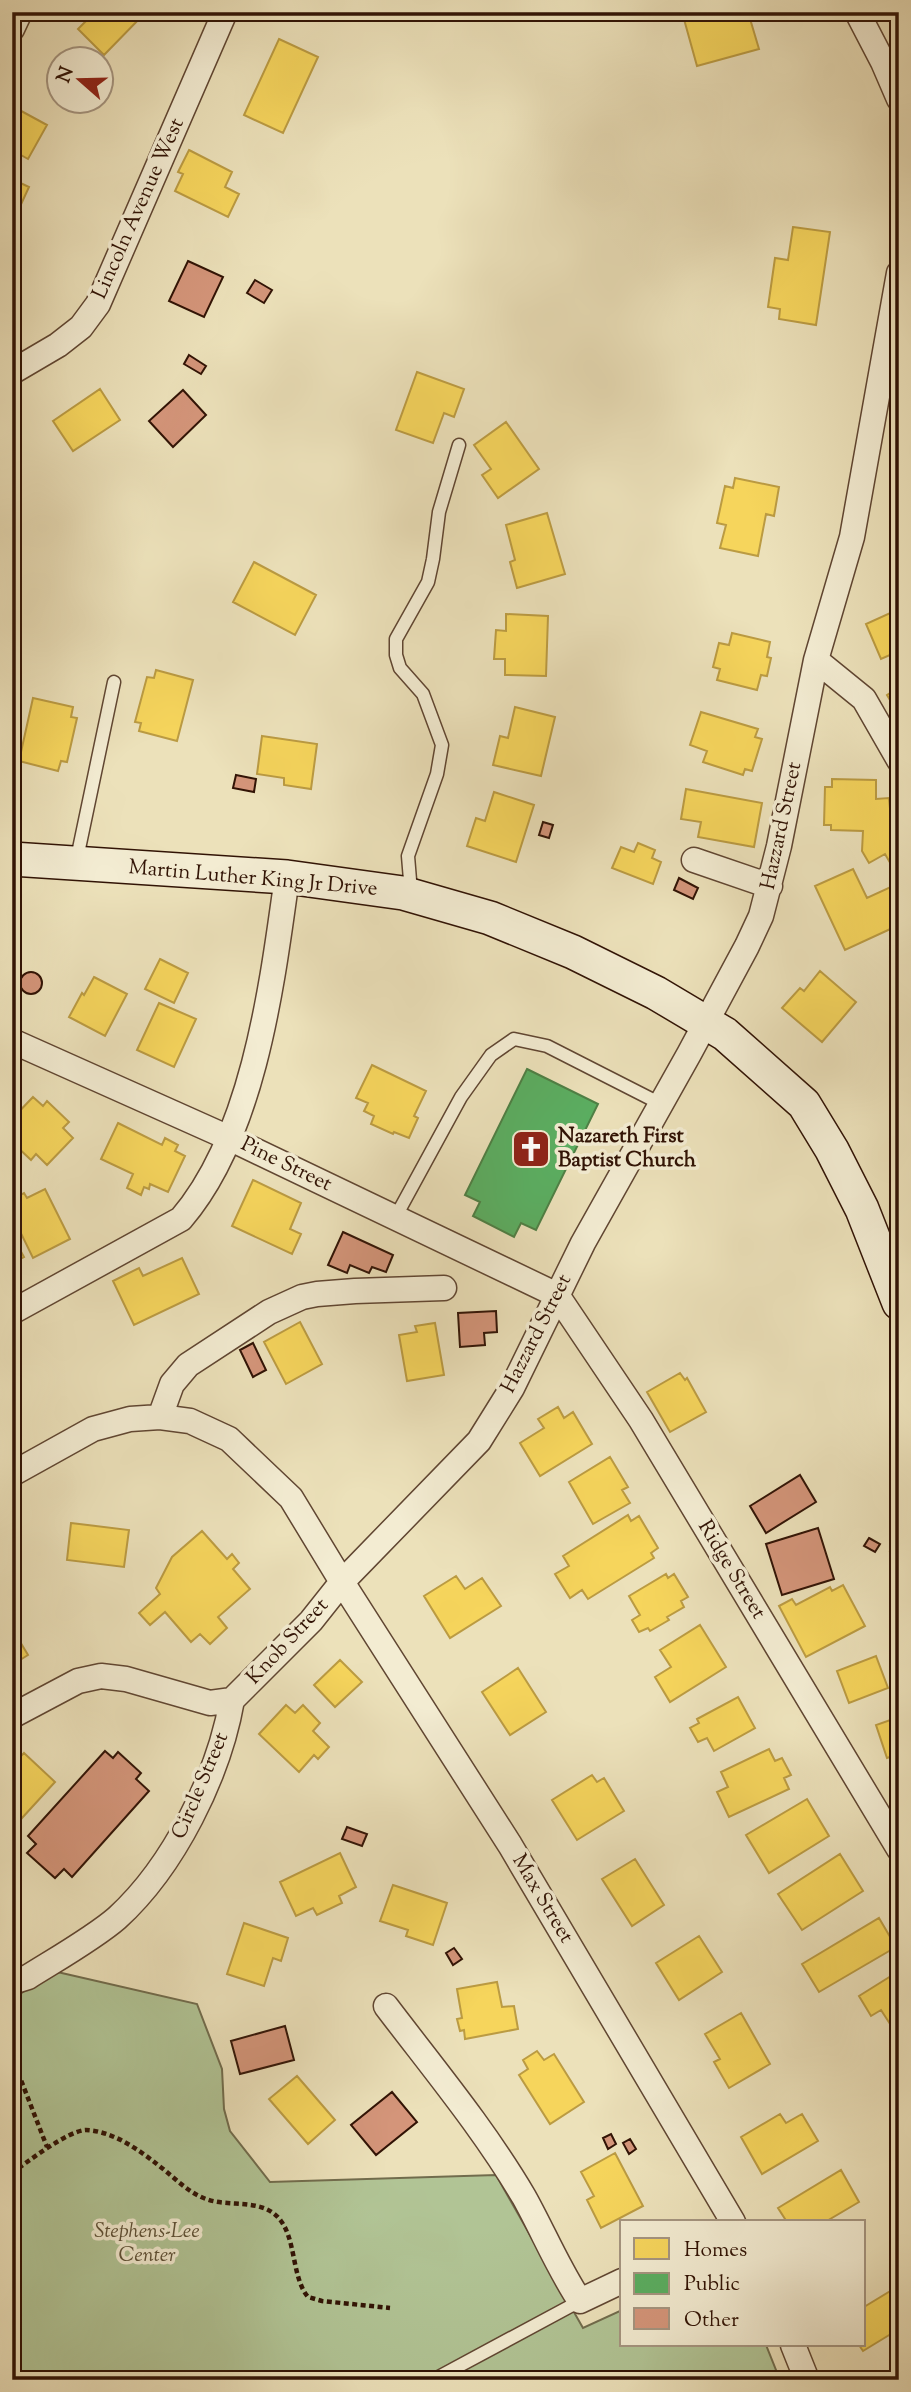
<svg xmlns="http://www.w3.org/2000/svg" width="911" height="2392" font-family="'Sorts Mill Goudy',serif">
	<rect width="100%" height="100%" fill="#ece1ba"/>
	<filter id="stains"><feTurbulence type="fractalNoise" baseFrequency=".00286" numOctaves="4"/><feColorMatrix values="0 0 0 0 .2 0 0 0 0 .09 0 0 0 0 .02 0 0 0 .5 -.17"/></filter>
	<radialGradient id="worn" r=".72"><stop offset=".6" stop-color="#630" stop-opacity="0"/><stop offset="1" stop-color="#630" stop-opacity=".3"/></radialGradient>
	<path fill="#b1c495" stroke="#716c4d" stroke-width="2" d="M53,1971l144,33 25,65 2,40 6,22 40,51 226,-7 87,153 39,-18v35h144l14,35h-768v-385l8,-1z"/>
	<path fill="#f6d55c" stroke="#bb9b42" stroke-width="2" d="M95,12h51l-42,43 -26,-26z
		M682,12h66l11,37 -62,17z
		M279,39l39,18 -35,76 -39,-18z
		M12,106l35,19 -19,34 -16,-9z
		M189,150l43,22 -7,15 14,7 -11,23 -53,-26 8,-17 -5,-2z
		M12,179l17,8 -17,37z
		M793,227l37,5 -14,93 -37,-6 1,-10 -12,-2 7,-49 13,2z
		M417,372l47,17 -10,28 -10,-4 -11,30 -37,-13z
		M100,389l20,31 -47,31 -20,-30z
		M506,422l33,47 -41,29 -16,-23 9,-6 -17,-24z
		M735,478l44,9 -5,29 -8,-2 -8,42 -38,-8 6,-23 -9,-2 8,-37 8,2z
		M547,513l18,61 -48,14 -7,-26 5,-2 -9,-35z
		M254,562l62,33 -21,40 -62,-33z
		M899,609v42l-18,8 -15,-35z
		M506,614l42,2 -2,60 -41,-1v-16h-11l2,-29 10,1z
		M732,633l38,9 -3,15 4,1 -4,18 -6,-1 -4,15 -40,-10 3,-11 -7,-2 6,-24 10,2z
		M156,670l37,10 -16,61 -38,-10 2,-8 -6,-1 12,-45 7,1z
		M899,687v28l-12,-20z
		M33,698l40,9 -2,10 6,1 -10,44 -6,-1 -3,10 -39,-10z
		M515,707l40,10 -14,59 -48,-11 7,-29 8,2z
		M701,712l57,17 -3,8 7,2 -10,32 -7,-2 -2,6 -40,-13 4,-11 -17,-6z
		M262,736l55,8 -6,45 -27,-4v-7l-27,-4z
		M832,779l44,1v19l13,-1 2,21 8,14v30l-7,3 -7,-12 -16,9 -7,-12 1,-20 -32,-1v-5h-7l1,-38h7z
		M686,789l76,14 -8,44 -56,-10 3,-15 -20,-3z
		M494,792l40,13 -18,57 -49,-16 9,-28 9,3z
		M638,843l17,7 -3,8 9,4 -8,22 -41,-16 9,-21 13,5z
		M853,869l14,29 28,-13 4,9v31l-54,25 -30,-64z
		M160,959l28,14 -14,30 -29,-14z
		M820,971l36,31 -34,40 -40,-34 18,-20 4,3z
		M94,977l33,17 -22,42 -36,-19 13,-24 2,2z
		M159,1003l37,16 -22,48 -37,-17z
		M372,1065l54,26 -12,25 4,2 -9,20 -15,-6 -1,2 -22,-10 3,-8 -10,-5 4,-8 -12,-5z
		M33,1097l10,9 4,-5 22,21 -6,6 10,10 -26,27 -11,-11 -5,6 -19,-18v-23z
		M118,1123l44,22 3,-7 13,7 -3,6 10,5 -17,36 -18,-8 -1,5 -5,-2 -3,8 -14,-7 6,-14 -32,-15z
		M253,1180l48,23 -11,26 11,5 -9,20 -60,-28z
		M45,1189l25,50 -37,19 -21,-43v-16l12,-6 3,5z
		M12,1235l12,22 -12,6z
		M182,1258l17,36 -65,31 -21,-44 26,-13 4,8z
		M300,1322l22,42 -36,20 -22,-42z
		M435,1323l9,52 -37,6 -8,-46 18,-3 -2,-6z
		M680,1373l5,7 2,-2 19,34 -36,20 -23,-40z
		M558,1407l6,11 9,-6 19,32 -52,32 -20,-33 24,-15 -6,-9z
		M610,1457l18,30 -6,3 8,13 -37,21 -24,-42z
		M628,1515l3,6 8,-5 19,32 -7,5 3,5 -66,41 -6,-9 -12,8 -15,-24 14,-8 -6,-10z
		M71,1523l58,7 -5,37 -57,-7z
		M899,1528v26l-9,-3z
		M202,1531l25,28 5,-5 7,9 -6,6 17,20 -32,28 9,11 -17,16 -10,-10 -9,8 -26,-30 -15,13 -11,-12 21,-19 -4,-6 16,-31z
		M666,1574l2,4 6,-4 14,23 -7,4 3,6 -17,10 2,3 -19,11 -2,-3 -9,4 -7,-12 8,-5 -11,-19z
		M456,1576l9,13 17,-11 19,28 -51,32 -26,-42z
		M843,1585l22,41 -59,31 -27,-51 13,-7 4,6 34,-18 2,4z
		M700,1625l26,42 -56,35 -15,-25 16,-10 -11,-17z
		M13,1630l15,25 -16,10v-34z
		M876,1656l12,32 -39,15 -12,-32z
		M340,1660l22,22 -27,25 -21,-22z
		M518,1668l28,44 -36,23 -28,-43z
		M738,1697l17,31 -41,23 -7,-13 -9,4 -8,-14 9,-5 -2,-4z
		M286,1705l9,8 8,-8 17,18 -7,8 16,16 -11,12 -4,-4 -15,17 -40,-38z
		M899,1717v37l-12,4 -11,-33z
		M769,1749l6,12 7,-3 9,17 -7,3 5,11 -60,28 -12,-25 11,-5 -7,-15z
		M24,1753l31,29 -33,36 -10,-9v-44z
		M592,1775l5,7 7,-4 20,33 -47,29 -25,-40z
		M807,1799l22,37 -60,37 -23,-38z
		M340,1853l16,34 -17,9 3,7 -25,12 -4,-7 -17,8 -16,-34z
		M840,1854l23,37 -61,39 -24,-36z
		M635,1859l29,46 -32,21 -30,-47z
		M393,1885l54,18 -14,42 -27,-9 2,-6 -28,-9z
		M879,1918l17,29 -77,45 -17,-28z
		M244,1923l44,15 -7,23 -8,-3 -9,28 -37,-12z
		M699,1936l23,36 -43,28 -23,-37z
		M899,1971v52l-7,4 -11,-17 -10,6 -12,-20z
		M497,1982l5,25 12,-1 4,23 -53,10 -1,-9 -4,1 -3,-12 5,-1 -5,-29z
		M741,2013l29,51 -41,24 -15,-26 6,-3 -15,-25z
		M537,2051l7,9 10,-6 30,48 -34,22 -31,-49 9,-6 -5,-9z
		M297,2076l38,44 -27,24 -39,-45z
		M780,2114l6,9 16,-9 16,27 -56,33 -21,-37z
		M615,2153l28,53 -42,22 -14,-28 7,-4 -13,-24z
		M841,2170l18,32 -34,20h-38l-9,-14z
		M897,2287l2,42 -36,22 -4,-6h5v-38z"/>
	<path fill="#5aae61" stroke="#4e8045" stroke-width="2" d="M527,1069l71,35 -62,126 -15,-7 -7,14 -41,-21 7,-14 -15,-7z"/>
	<path fill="#d4957a" stroke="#311305" stroke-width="2" d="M188,261l35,16 -19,40 -35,-16z
		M255,280l17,10 -8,13 -17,-10z
		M189,355l17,11 -5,8 -17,-10z
		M183,390l23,25 -33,32 -24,-26z
		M236,775l20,4 -2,13 -21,-4z
		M543,822l10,3 -4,13 -10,-3z
		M679,878l19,10 -5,11 -19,-9z
		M20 983a11 11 0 1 1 22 0a11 11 0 1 1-22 0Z
		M343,1232l50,23 -7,17 -14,-5 -3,6 -19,-8 -3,8 -19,-8z
		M496,1311l1,21 -13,1 1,12 -25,2 -2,-34z
		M253,1343l13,27 -13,7 -13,-27z
		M800,1475l16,27 -50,31 -16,-27z
		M818,1528l16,51 -52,16 -16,-51z
		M869,1538l11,6 -5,8 -11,-6z
		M105,1751l8,7 5,-6 23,21 -5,6 13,12 -77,86 -8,-8 -9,9 -28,-25 9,-9 -8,-8z
		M347,1827l20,7 -5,12 -20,-7z
		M454,1948l8,11 -9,6 -7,-12z
		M285,2026l9,34 -54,14 -9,-33z
		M392,2092l25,30 -41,33 -25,-30z
		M611,2134l5,10 -8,5 -5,-11z
		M630,2139l6,10 -7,5 -6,-11z"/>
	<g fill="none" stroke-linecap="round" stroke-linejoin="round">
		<defs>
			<path id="lane" d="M76,863l38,-181
				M411,892l-3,-36 29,-82 5,-29 -19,-51 -23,-26 -4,-13v-16l32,-57 5,-23 6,-47 20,-67
				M395,1218l66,-121 30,-42 23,-16 33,7 114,58
				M433,2380l147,-79"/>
			<path id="street" d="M857,12l26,50 16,37
				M12,29l8,-17
				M899,273l-47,264 -36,123 48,39 35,61
				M12,372l46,-27 23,-18 17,-23 127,-292
				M694,860l76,26
				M12,1041l217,97 328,157 84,125 258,429
				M12,1312l169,-93c73,-85 91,-234 106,-342
				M160,1417l12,-33 16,-19 81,-53 33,-15 15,-3 38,-3 89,-3
				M12,1474l81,-45 37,-10 30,-2 30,4 39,18 62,59 51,84 168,263 223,377
				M232,1700l79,-79 31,-39 137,-141 33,-53 71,-145 106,-189 58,-108 14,-30 18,-70 37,-186
				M12,1716l66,-35 23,-5 25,3 84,24 22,-3
				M12,1982l16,-5c27,-17 66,-39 89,-59 57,-52 102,-143 115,-218
				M386,2006c47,62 98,123 138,191 19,34 34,71 56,104l42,-20
				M793,2345l14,35"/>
			<path id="secondary" d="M12,859l275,18 116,16 87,25 83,34 83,41 69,41 79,70 28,46 30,59 37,94"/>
		</defs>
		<use href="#lane" stroke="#604632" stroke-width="15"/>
		<use href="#street" stroke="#604632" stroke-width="27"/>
		<use href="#secondary" stroke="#311305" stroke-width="36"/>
		<path stroke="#311305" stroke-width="4.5" stroke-dasharray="5 3.5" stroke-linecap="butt" d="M12,2057l35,90
			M12,2173c15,-11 57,-43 74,-43 26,1 52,19 72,35 16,12 29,27 48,34 24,9 58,-2 75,22 15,20 11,57 27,76l14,4 68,7"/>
		<use href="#lane" stroke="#f3ecd2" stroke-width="12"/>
		<use href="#street" stroke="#f3ecd2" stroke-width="24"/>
		<use href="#secondary" stroke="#f3ecd2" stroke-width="33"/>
	</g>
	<defs>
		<symbol id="church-square" viewBox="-11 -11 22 22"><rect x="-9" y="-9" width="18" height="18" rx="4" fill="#8f2418" stroke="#f3ecd2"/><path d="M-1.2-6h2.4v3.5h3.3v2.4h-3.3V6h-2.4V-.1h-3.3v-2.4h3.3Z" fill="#fff"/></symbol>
	</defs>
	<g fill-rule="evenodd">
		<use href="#church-square" x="509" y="1127" width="44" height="44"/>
	</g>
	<g text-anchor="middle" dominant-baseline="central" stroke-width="7" stroke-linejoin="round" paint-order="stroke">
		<g font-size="21" fill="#311305" stroke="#f3ecd2">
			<text transform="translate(139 209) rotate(-66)">Lincoln Avenue West</text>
			<text transform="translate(782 826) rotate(-78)">Hazzard Street</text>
			<text transform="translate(253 879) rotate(5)">Martin Luther King Jr Drive</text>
			<text transform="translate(286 1165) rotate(26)">Pine Street</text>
			<text transform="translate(537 1334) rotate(-63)">Hazzard Street</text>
			<text transform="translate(731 1570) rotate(59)">Ridge Street</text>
			<text transform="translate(288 1642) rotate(-47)">Knob Street</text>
			<text transform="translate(201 1786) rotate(-67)">Circle Street</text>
			<text transform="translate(542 1899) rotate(59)">Max Street</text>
		</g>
		<g font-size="21" font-weight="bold" fill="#311305" stroke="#f3ecd2" text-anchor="start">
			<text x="558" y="1137">Nazareth First<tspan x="558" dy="24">Baptist Church</tspan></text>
		</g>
		<g font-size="21" font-style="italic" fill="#5e5137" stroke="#f3ecd2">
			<text x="147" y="2232">Stephens-Lee<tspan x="147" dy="24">Center</tspan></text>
		</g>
	</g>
	<rect width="911" height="2392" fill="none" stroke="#ece1ba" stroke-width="42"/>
	<rect x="14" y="14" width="883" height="2364" fill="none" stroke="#311305" stroke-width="3.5"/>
	<rect x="21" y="21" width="869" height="2350" fill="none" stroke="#311305" stroke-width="2"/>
	<rect x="620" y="2220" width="245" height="126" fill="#f3ecd2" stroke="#a59580" stroke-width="2"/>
	<rect x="634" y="2238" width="35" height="21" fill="#f6d55c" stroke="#a59580" stroke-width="2"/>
	<text x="684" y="2256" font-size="21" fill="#311305">Homes</text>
	<rect x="634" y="2273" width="35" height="21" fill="#5aae61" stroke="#a59580" stroke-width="2"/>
	<text x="684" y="2290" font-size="21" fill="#311305">Public</text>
	<rect x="634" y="2308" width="35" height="21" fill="#d4957a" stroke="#a59580" stroke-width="2"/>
	<text x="684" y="2326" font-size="21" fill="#311305">Other</text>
	<g transform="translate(80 80) rotate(290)"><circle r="33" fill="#f3ecd2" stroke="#a59580" stroke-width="2"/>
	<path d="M0-5L12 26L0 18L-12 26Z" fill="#8f2418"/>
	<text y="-10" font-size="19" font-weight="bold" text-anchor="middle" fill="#311305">N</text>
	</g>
	<rect width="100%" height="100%" filter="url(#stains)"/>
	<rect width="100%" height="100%" fill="url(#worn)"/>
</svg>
